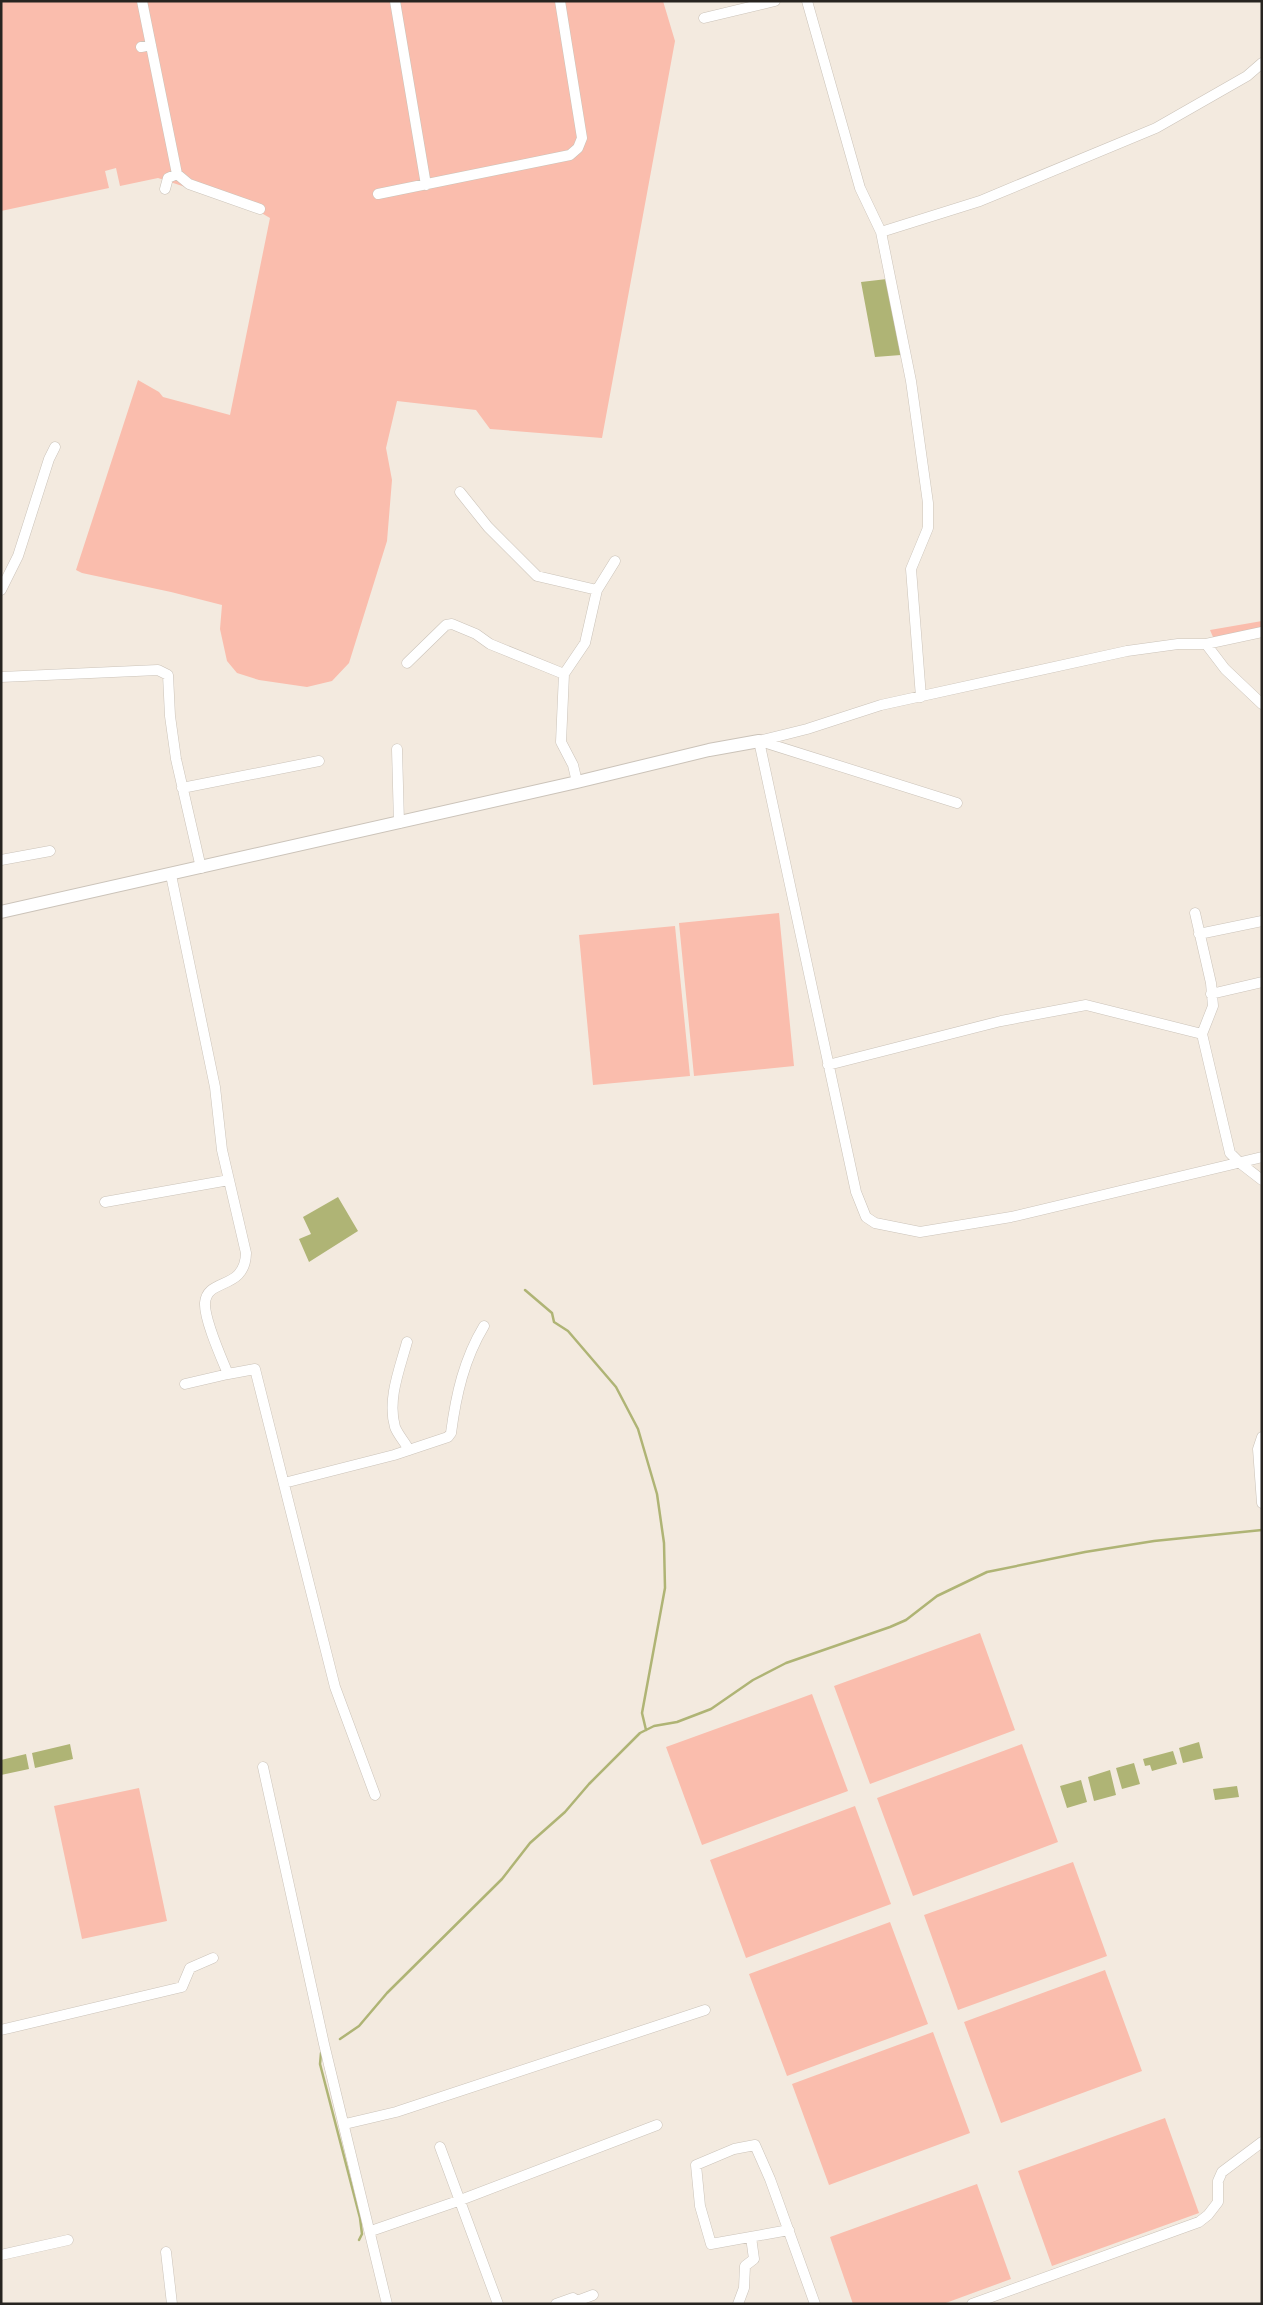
<svg xmlns="http://www.w3.org/2000/svg" width="1263" height="2305" font-family="Ubuntu,sans-serif">
	<rect width="100%" height="100%" fill="#f3eadf"/>
	<path fill="#fabdad" d="M1,1h662l12,40 -73,397 -112,-9 -14,-19 -79,-9 -11,47 6,32 -5,61 -38,122 -17,18 -25,6 -48,-7 -22,-7 -10,-12 -7,-32 2,-24 -51,-13 -89,-19 -6,-3 62,-190 21,12 4,5 67,18 40,-197 -12,-7 -100,-33 -38,8 -4,-18 -11,3 4,17 -108,23z
		M1262,621v7l-43,9h-6l-3,-7z
		M779,913l15,153 -100,10 -15,-153z
		M675,926l15,150 -97,9 -14,-150z
		M980,1633l35,97 -145,54 -36,-98z
		M812,1694l36,97 -146,54 -36,-98z
		M1022,1744l36,98 -145,54 -36,-98z
		M139,1788l28,133 -85,18 -28,-133z
		M855,1806l36,98 -145,54 -36,-98z
		M1073,1862l34,94 -149,54 -34,-95z
		M890,1922l38,102 -141,52 -38,-102z
		M1105,1970l37,101 -141,52 -37,-101z
		M933,2032l37,101 -141,52 -37,-101z
		M1165,2118l34,95 -147,53 -34,-95z
		M977,2184l34,95 -68,25h-90l-23,-67z"/>
	<path fill="#afb475" d="M887,279l14,76 -26,2 -14,-75z
		M338,1197l20,34 -49,31 -10,-23 12,-5 -8,-17z
		M1199,1742l4,16 -20,5 -4,-15z
		M70,1744l3,15 -38,9 -3,-15z
		M1173,1751l4,13 -25,7 -2,-6 -5,1 -2,-7z
		M26,1754l3,15 -28,6v-15z
		M1134,1763l6,21 -18,5 -6,-21z
		M1110,1770l6,25 -22,6 -6,-24z
		M1081,1780l6,22 -20,6 -7,-22z
		M1237,1786l2,11 -24,3 -2,-11z"/>
	<g fill="none" stroke-linecap="round" stroke-linejoin="round">
		<path stroke="#afb475" stroke-width="2.5" d="M525,1290l27,23 2,9 14,9 48,56 22,42 19,65 7,49 1,45 -23,125 4,17
			M340,2039l19,-13 28,-33 115,-114 28,-36 35,-31 24,-28 51,-51 14,-7 23,-4 34,-13 42,-29 33,-17 104,-36 16,-7 31,-24 50,-24 98,-20 69,-11 108,-11
			M321,2053l-1,11 40,154 2,16 -3,6"/>
		<defs>
			<path id="minor" d="M142,1l35,173 12,10 71,25
				M395,1l31,184
				M807,1l53,187 21,44 30,149 17,122v25l-17,41 10,128
				M704,18l71,-17
				M141,47l10,-2
				M165,189l3,-11 9,-4
				M378,194l192,-39 8,-7 4,-10 -22,-137
				M881,232l99,-31 176,-73 91,-52 15,-13
				M460,492l28,35 49,49 60,14
				M1,590l17,-34 31,-97 6,-12
				M1206,644l19,25 37,35
				M407,663l39,-38 6,-1 24,10 14,10 74,30
				M1,677l157,-7 10,5 2,41 6,43 25,109
				M759,741l97,451 10,25 9,6 45,9 91,-15 251,-60
				M759,741l48,-12 74,-24 246,-54 51,-7h28l56,-12
				M760,741l197,62
				M397,749l2,74
				M577,782l-4,-17 -12,-23 3,-68 21,-31 12,-53 18,-29
				M182,788l137,-27
				M1,860l49,-9
				M171,875l44,212 7,63 24,103c-1,38 -39,24 -41,50 -1,16 16,54 23,71l27,-5 80,318 40,108
				M1195,913l16,70 2,23 -11,28 28,119 10,10 22,17
				M1199,934l63,-13
				M1211,994l51,-12
				M828,1065l173,-44 85,-16 116,29
				M105,1202l124,-22
				M407,1342c-7,26 -20,57 -12,85 3,8 10,15 14,23
				M185,1384l43,-10
				M1262,1437l-4,12 4,54
				M284,1483l110,-28 54,-18 3,-4c5,-38 13,-74 33,-107
				M263,1767l61,277 63,260
				M1,2030l181,-43 8,-19 23,-10
				M345,2124l51,-12 309,-102
				M440,2147l58,157
				M789,2230l-78,14 -11,-38 -4,-41 38,-16 21,-4 15,34 45,125
				M371,2231l87,-30 199,-76
				M166,2252l6,52
				M1,2255l67,-15
				M556,2304l17,-6 4,3 16,-6
				M738,2304l6,-16 1,-22 9,-7 -3,-22
				M972,2304l227,-82 9,-7 10,-13v-21l4,-9 40,-30"/>
			<path id="tertiary" d="M1,912l576,-130 132,-32 50,-9"/>
		</defs>
		<use href="#minor" stroke="#cbc3b9" stroke-width="11"/>
		<use href="#tertiary" stroke="#cbc3b9" stroke-width="14"/>
		<use href="#minor" stroke="#fff" stroke-width="10"/>
		<use href="#tertiary" stroke="#fff" stroke-width="12"/>
	</g>
	<rect width="1263" height="2305" fill="none" stroke="#272420" stroke-width="5"/>
</svg>
